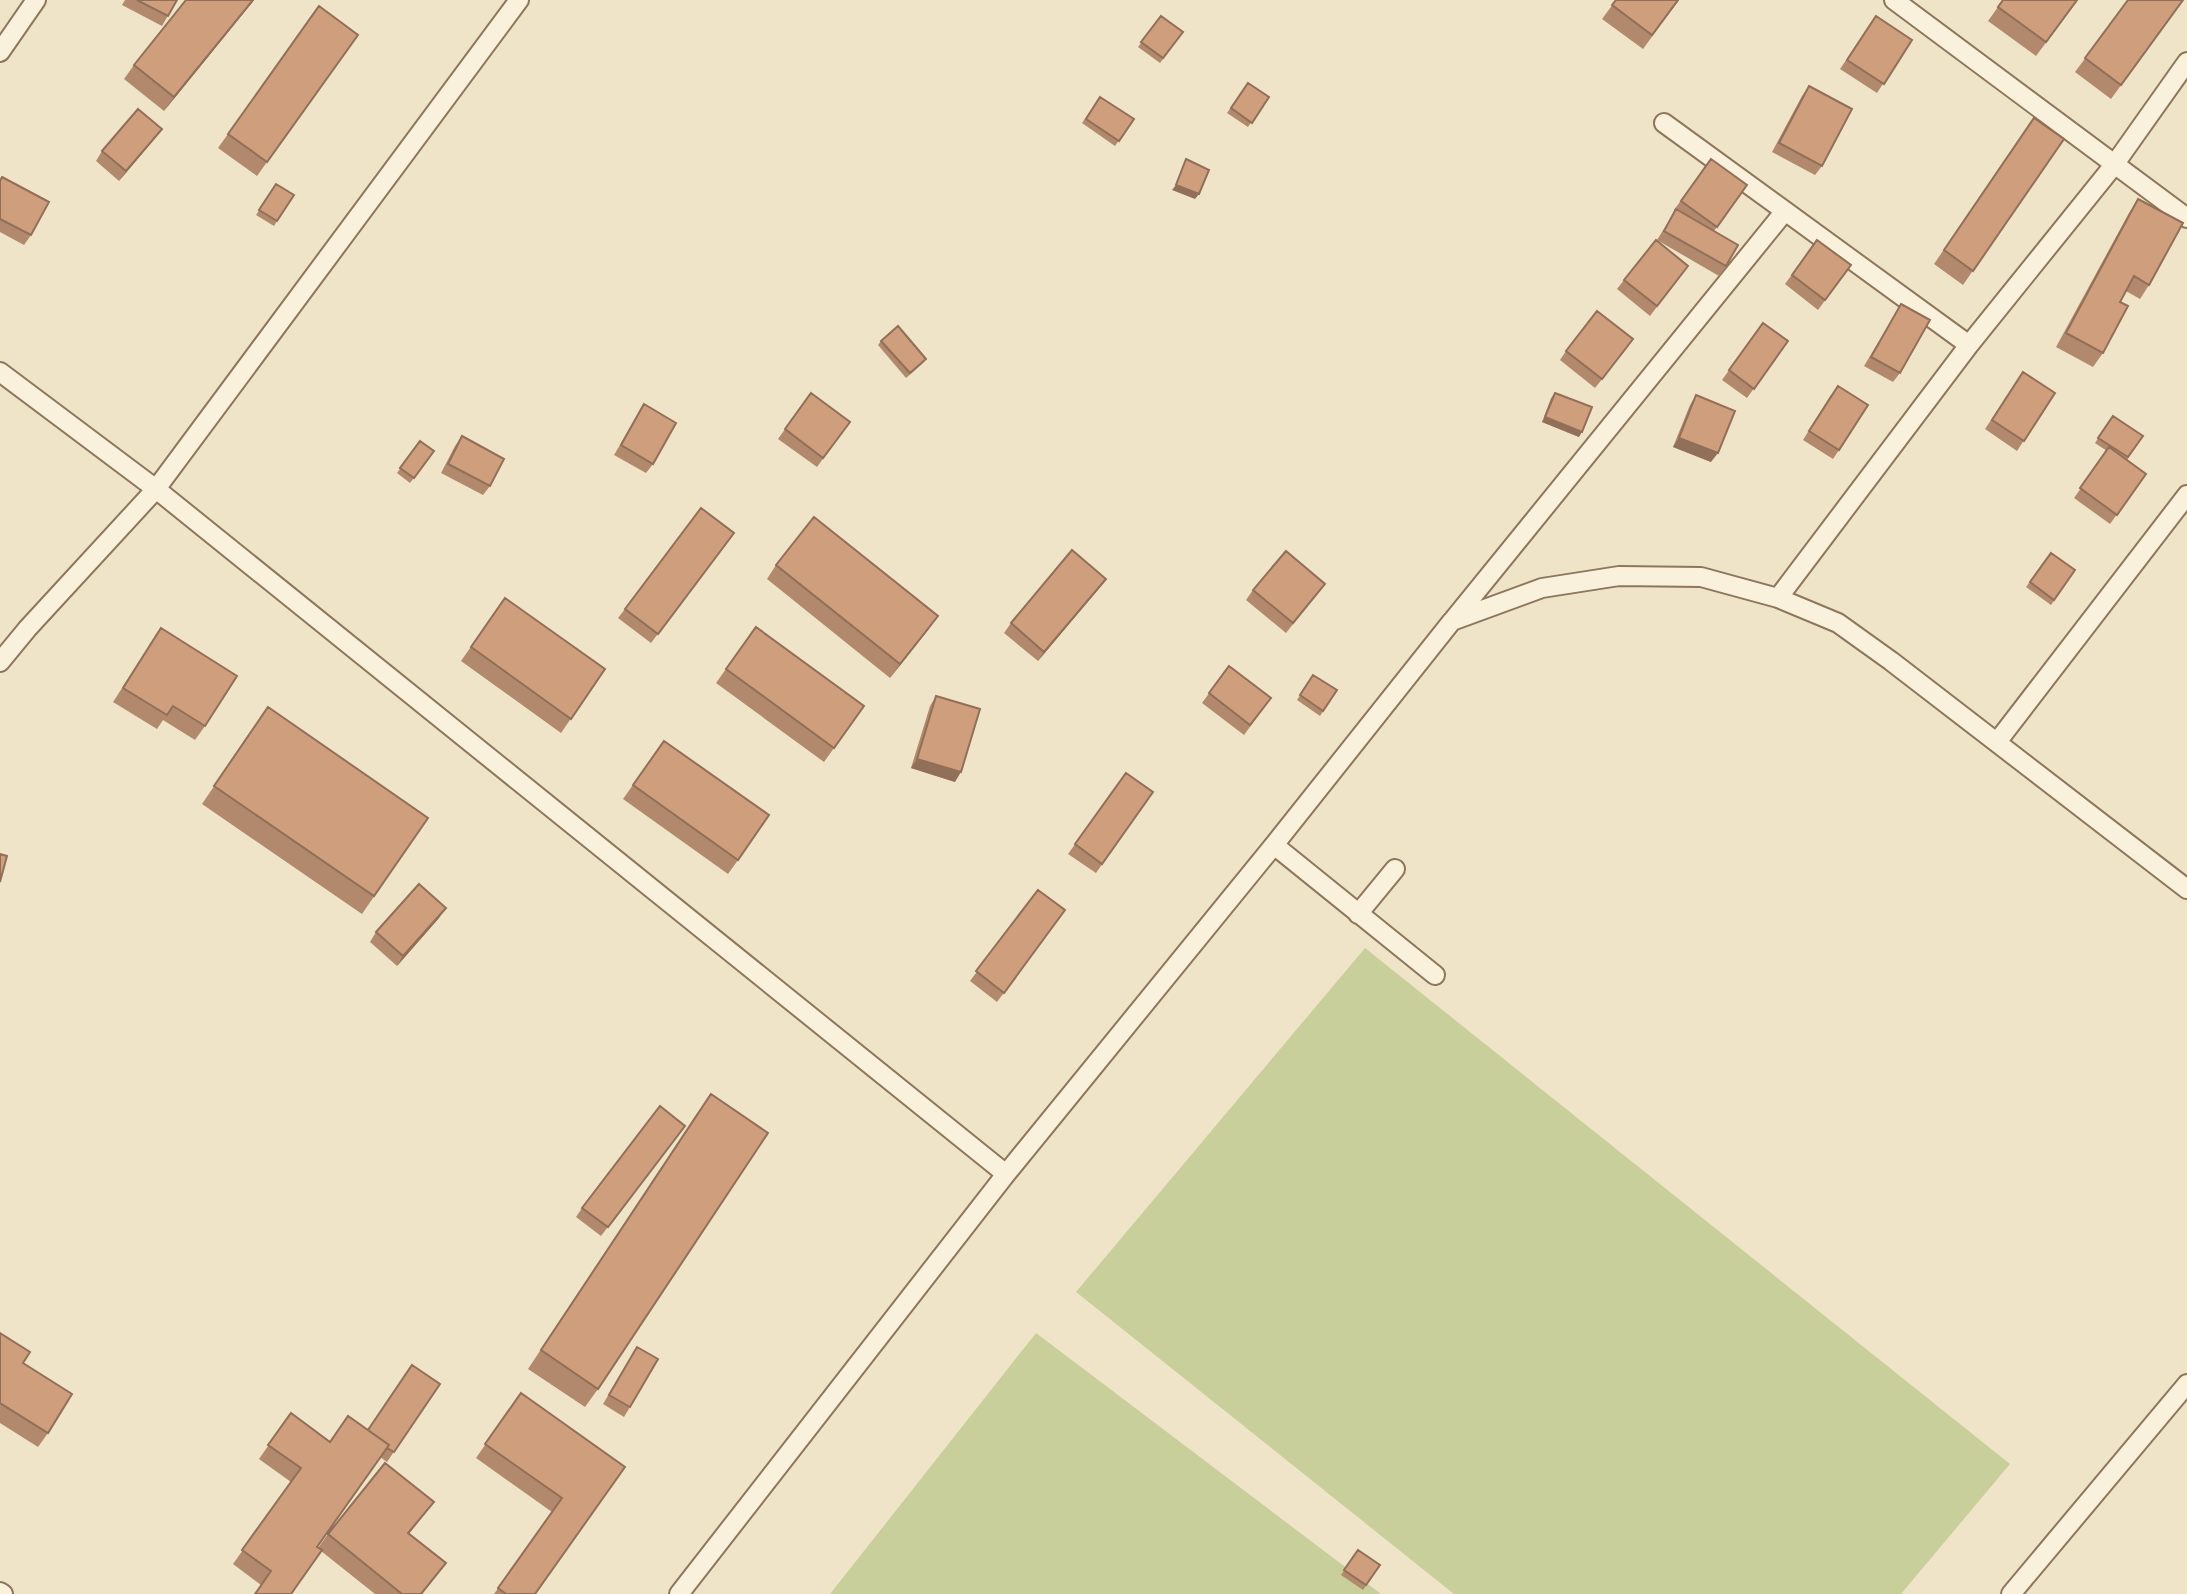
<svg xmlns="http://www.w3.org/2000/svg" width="2187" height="1594" font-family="Spectral,serif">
	<rect width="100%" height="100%" fill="#f0e4c8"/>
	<path fill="#c9cf9b" d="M1365,948l645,516 -109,130h-447l-378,-302z
		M1036,1333l345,261h-551z"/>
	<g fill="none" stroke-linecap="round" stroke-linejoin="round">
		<defs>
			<path id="lane" d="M1894,0l293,218
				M0,52l36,-52
				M1664,123l305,222
				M0,372l156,117 850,685
				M1778,598l191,-253 145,-180 73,-103
				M1454,619l331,-408
				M0,662l28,-34 128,-139 363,-489
				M1997,742l190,-247
				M1274,845l161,130
				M1358,914l37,-45
				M0,1592l3,2
				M679,1594l327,-420 268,-329 178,-224 90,-33 77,-12 82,1 77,21 60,25 53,38 296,228
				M2011,1594l176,-210"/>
		</defs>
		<use href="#lane" stroke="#8d765c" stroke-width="22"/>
		<use href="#lane" stroke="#faf1dc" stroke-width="18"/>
	</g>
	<path fill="#b2896c" d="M125,0h52l-15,26 -40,-21z
		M254,0l-90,111 -40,-32 10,-14z
		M1616,0h63l-36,49 -41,-30z
		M2003,0h75l-42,56 -48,-35z
		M2128,0h55l-72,99 -36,-27z
		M319,6l39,29 -101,141 -39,-28z
		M1161,16l22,16 -23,31 -22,-16z
		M1876,16l36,24 -35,53 -37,-24z
		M1248,83l21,14 -21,30 -21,-14z
		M1809,86l13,80 -7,9 -43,-23 30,-56z
		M1100,97l34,22 -19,27 -33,-23z
		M2034,118l30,21 -101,146 -29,-21z
		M155,138l-36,43 -23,-20 6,-10z
		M1711,159l36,26 -33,46 12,35 -7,10 -62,-36 18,-29 -1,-1z
		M0,180l31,55 -7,10 -24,-13z
		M276,184l1,37 -3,5 -18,-11z
		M2138,199l11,86 -9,14 -14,-8 -6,11 -17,51 -10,14 -37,-20 73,-134z
		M1817,240l34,25 -33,45 -33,-26z
		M1688,266l-38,50 -33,-27 7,-9z
		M1901,304l-1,69 -7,9 -29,-16z
		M1763,323l25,18 -41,57 -25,-18z
		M881,341l45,18 -4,5 -16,14 -28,-33z
		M1627,348l-32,40 -35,-28 6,-9z
		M2023,372l32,21 -38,58 -32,-22z
		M811,393l39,29 -33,45 -39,-28z
		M1555,393l24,44 -37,-15 9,-24z
		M1696,395l15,67 -38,-15 17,-42z
		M1831,395l8,55 -6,9 -30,-19z
		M644,404l9,60 -7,9 -32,-18z
		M2113,416l30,20 -16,24 19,14 -36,50 -36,-26 33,-47 -12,-8z
		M462,436l28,50 -7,9 -42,-22 14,-27z
		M420,441l14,10 -24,32 -13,-10z
		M727,543l-76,100 -33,-25 7,-9z
		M2051,553l24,17 -24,35 -25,-18z
		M776,565l152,65 -38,48 -123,-99z
		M1325,584l-39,49 -40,-33 7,-10z
		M1099,588l-61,73 -34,-28 7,-10z
		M505,598l100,71 -44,64 -100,-72z
		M756,627l108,79 -40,56 -108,-79z
		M161,628l44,98 -10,14 -32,-20 -6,9 -44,-27z
		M1229,666l42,32 -27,37 -42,-32z
		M1313,675l24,15 -17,26 -23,-16z
		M936,696l19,86 -44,-14 19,-62z
		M268,707l160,111 -66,96 -160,-110z
		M664,741l74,119 -10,14 -105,-75z
		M1126,773l27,19 -57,81 -28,-19z
		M1038,890l27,20 -68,92 -27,-21z
		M439,918l-42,48 -27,-24 6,-10z
		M698,1112l-100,277 -13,18 -57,-38z
		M678,1135l-77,101 -25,-19 6,-9z
		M0,1333l23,30 25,70 -10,14 -38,-24z
		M637,1347l-7,60 -6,10 -21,-13z
		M440,1384l-53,78 -7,-5 -63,90 1,1 10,-14 106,-32 -25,32 37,29 -24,31h-47l-54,-43 -60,34 -28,-21 58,-82 -32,-23 32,-46 39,29 38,-12z
		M521,1393l104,74 -90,127h-41l58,-82 -76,-54z
		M1358,1550l22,15 -17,25 -22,-15z"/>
	<path fill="#916f58" d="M253,0h1l-90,111 10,-14z
		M162,129l-7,9 -36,43 7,-10z
		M1176,185l23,9 -4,5 -23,-9z
		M1545,417l37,15 -3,5 -37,-15z
		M1679,438l39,15 -7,9 -38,-15z
		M1106,579l-7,9 -61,73 6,-9z
		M938,616l-10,14 -38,48 10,-14z
		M917,759l44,13 -6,10 -44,-14z
		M446,908l-7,10 -42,48 6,-10z"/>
	<path fill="#cf9f7d" stroke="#916f58" stroke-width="2" d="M137,0h40l-9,16z
		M186,0h67l-79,97 -40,-32z
		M1616,0h62l-26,35 -40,-30z
		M2003,0h74l-31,42 -48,-35z
		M2128,0h55l-62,85 -36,-27z
		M319,6l39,29 -91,127 -39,-28z
		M1161,16l22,16 -20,26 -22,-16z
		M1876,16l36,24 -28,44 -37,-24z
		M1248,83l21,14 -17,26 -21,-15z
		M1809,86l43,23 -30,57 -43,-23z
		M1100,97l34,22 -15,22 -33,-22z
		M138,109l24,20 -36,42 -24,-20z
		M2034,118l30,21 -91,132 -29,-21z
		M1186,159l23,11 -10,24 -23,-9z
		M1711,159l36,26 -30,42 -36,-26z
		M2,177l47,25 -18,33 -31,-16v-38z
		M276,184l18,11 -17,26 -18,-11z
		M2138,199l45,24 -34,62 -15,-9 -14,26 8,4 -25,47 -37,-20z
		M1676,209l62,36 -12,21 -62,-35z
		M1656,240l32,26 -31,40 -33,-26z
		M1817,240l34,25 -26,35 -33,-25z
		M1901,304l29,16 -30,53 -29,-16z
		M1597,311l36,28 -31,40 -36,-28z
		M1763,323l25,18 -34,48 -25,-19z
		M898,326l28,33 -16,14 -29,-32z
		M2023,372l32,21 -31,48 -32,-21z
		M1838,386l30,19 -29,45 -30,-19z
		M811,393l39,29 -27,36 -38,-29z
		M1555,393l37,14 -10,25 -37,-15z
		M1696,395l39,16 -17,42 -39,-15z
		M644,404l32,19 -23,41 -32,-19z
		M2113,416l30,20 -15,21 -30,-19z
		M462,436l42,23 -14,27 -42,-22z
		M420,441l14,10 -20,27 -14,-10z
		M2109,447l37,27 -29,41 -37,-27z
		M701,508l33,25 -76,101 -33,-25z
		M814,517l124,99 -38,48 -124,-99z
		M1072,550l34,29 -62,73 -33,-29z
		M1286,551l39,33 -32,39 -40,-33z
		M2051,553l24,17 -21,30 -24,-18z
		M505,598l100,71 -34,50 -100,-72z
		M756,627l108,79 -30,42 -108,-79z
		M161,628l76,48 -32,50 -32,-20 -6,9 -44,-27z
		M1229,666l42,32 -21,27 -41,-32z
		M1313,675l24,15 -14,21 -23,-16z
		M936,696l44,13 -19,63 -44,-13z
		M268,707l160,111 -54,78 -160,-110z
		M664,741l105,74 -31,45 -105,-75z
		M1126,773l27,19 -51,72 -27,-20z
		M0,854l7,2 -7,26z
		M419,884l27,24 -43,48 -27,-24z
		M1038,890l27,20 -61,83 -28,-22z
		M711,1094l57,39 -170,256 -57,-39z
		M660,1106l25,20 -77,101 -26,-19z
		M0,1333l30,19 -7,11 49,31 -24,39 -48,-30z
		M637,1347l21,12 -28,48 -21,-12z
		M412,1365l28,19 -46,68 -7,-4 2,-3 -21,-15z
		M521,1393l104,74 -90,127h-29l-8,-6 64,-90 -77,-54z
		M291,1413l39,29 18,-26 41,29 -72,102 5,3 -31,44h-36l16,-23 -29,-21 59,-82 -33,-23z
		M385,1463l49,39 -26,31 38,30 -25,31h-19l-74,-60z
		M1358,1550l22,15 -14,20 -22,-15z"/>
</svg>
